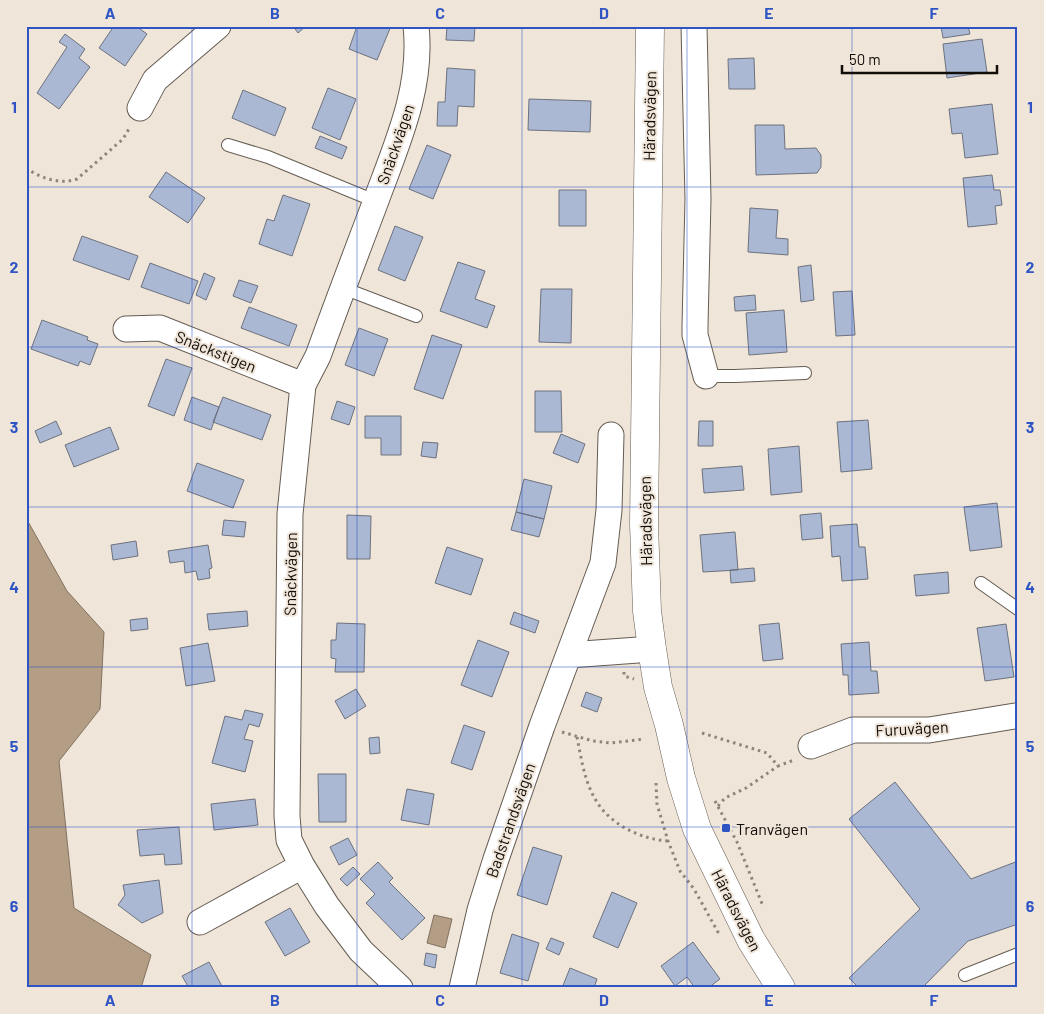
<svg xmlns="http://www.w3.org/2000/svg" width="1044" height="1014" font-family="Barlow,sans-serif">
	<rect width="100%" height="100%" fill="#f0e5d9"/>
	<path fill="#b39d85" stroke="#827260" d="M26,518l41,73 37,41 -4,77 -41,52 15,147 77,47 -10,33h-115z
		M434,915l18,4 -7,29 -18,-5z"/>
	<path fill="#abb8d4" stroke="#6c727e" d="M114,26h22l11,8 -22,32 -26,-18z
		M293,26h13l-8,7z
		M357,26h34l-14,34 -28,-11z
		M447,26h28l-1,15 -28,-1z
		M941,26h27l2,8 -27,4z
		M65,34l20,15 -6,9 11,9 -31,42 -22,-16 30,-46 -8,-5z
		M982,39l5,33 -40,6 -4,-34z
		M754,58l1,31h-26l-1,-30z
		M447,68l28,2 -1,37 -16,-1 -1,20h-20l1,-24h7z
		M328,88l28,11 -16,41 -28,-12z
		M243,90l43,18 -11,28 -43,-18z
		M529,99l62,2 -1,31 -62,-2z
		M992,104l6,50 -33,4 -3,-25 -10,1 -3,-25z
		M755,125h29l1,24 31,-1 5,7v12l-4,6 -61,2z
		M320,136l27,11 -5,12 -27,-11z
		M427,145l24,10 -18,44 -24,-10z
		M166,172l39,26 -17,25 -39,-26z
		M992,175l2,15h6l2,15 -7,1 2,18 -29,3 -5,-49z
		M559,190h27v36h-27z
		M283,195l27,9 -18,52 -33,-12 8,-25 7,2z
		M750,208l28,2 -2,28 12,1v16l-40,-3z
		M395,226l28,11 -18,44 -27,-11z
		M82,236l56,20 -9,24 -56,-20z
		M458,262l27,9 -10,28 20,7 -8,22 -47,-17z
		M150,263l48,18 -9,23 -48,-17z
		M811,265l3,35 -13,2 -3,-35z
		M204,273l11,5 -9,22 -10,-5z
		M239,280l19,6 -7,17 -18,-7z
		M541,289h31l-1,54 -32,-1z
		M852,291l3,44 -19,1 -3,-44z
		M755,295l1,15 -21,1 -1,-14z
		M249,307l48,18 -8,21 -48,-18z
		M784,310l3,42 -38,3 -3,-42z
		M42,320l46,17 -1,3 11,4 -8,21 -10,-4 -2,5 -47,-17z
		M359,328l29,11 -14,37 -29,-11z
		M432,335l30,10 -19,54 -29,-10z
		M166,359l26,9 -18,48 -26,-10z
		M535,391h26l1,41h-27z
		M192,397l27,10 -8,23 -27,-10z
		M223,397l48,18 -9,25 -49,-18z
		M337,401l18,6 -6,18 -18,-6z
		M365,416h36v39h-20v-17h-16z
		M868,420l4,49 -31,3 -4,-50z
		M56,421l6,13 -22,9 -5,-12z
		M699,421h14v25h-15z
		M110,427l9,22 -45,18 -9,-22z
		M561,434l24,10 -7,19 -25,-10z
		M423,442l15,1 -2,15 -15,-2z
		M799,446l3,46 -31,3 -3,-46z
		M197,463l47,17 -11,28 -46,-17z
		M742,466l2,24 -40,3 -2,-24z
		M524,479l28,7 -8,33 -28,-7z
		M997,503l5,44 -32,4 -6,-44z
		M516,512l28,7 -5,18 -28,-7z
		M821,513l2,25 -21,2 -2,-25z
		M347,515l24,1 -1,43h-23z
		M224,520l22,2 -2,15 -22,-2z
		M857,524l2,23h6l3,32 -26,2 -2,-25 -8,1 -2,-31z
		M735,532l3,38 -35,2 -3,-37z
		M136,541l2,15 -25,4 -2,-15z
		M208,545l4,23 -3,1 1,9 -12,2 -2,-9 -11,2 -1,-12 -14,2 -2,-12z
		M447,547l36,12 -12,36 -36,-12z
		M754,568l1,13 -24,2 -1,-13z
		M948,572l1,21 -33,3 -2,-21z
		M247,611l1,15 -39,4 -2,-16z
		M514,612l25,9 -4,12 -25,-9z
		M147,618l1,11 -17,2 -1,-11z
		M337,623l28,1 -1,48h-29l1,-13 -5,-1v-18h5z
		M779,623l4,36 -20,2 -4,-36z
		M1006,624l8,53 -29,4 -8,-53z
		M478,640l31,12 -17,45 -31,-12z
		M869,642l2,29h6l2,22 -30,2 -1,-20h-5l-2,-31z
		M208,643l7,38 -29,5 -6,-38z
		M356,689l10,17 -21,13 -10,-18z
		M586,692l16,6 -5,14 -16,-6z
		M245,710l18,4 -4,13 -10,-3 -5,15 9,2 -8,31 -33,-9 13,-47 17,4z
		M464,725l21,7 -13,38 -21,-7z
		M379,737l1,16 -10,1 -1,-16z
		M318,774h28v48h-27z
		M895,782l76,97 47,-18v63l-50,17 -46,47h-63l-10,-10 71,-69 -71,-90z
		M407,789l27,5 -5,31 -28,-5z
		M255,799l3,26 -44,5 -3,-26z
		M179,827l3,37 -17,1 -1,-11 -24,2 -3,-26z
		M348,838l9,17 -18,10 -9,-18z
		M533,847l29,9 -15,49 -30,-10z
		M378,862l15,16 -4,4 36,36 -23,22 -36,-37 9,-9 -15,-15z
		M353,867l7,7 -13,12 -7,-7z
		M159,880l4,33 -21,10 -24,-18 7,-10 -2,-10z
		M612,892l25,11 -19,45 -25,-11z
		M290,908l20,34 -25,14 -20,-34z
		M512,934l27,9 -11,38 -28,-8z
		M551,938l13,5 -5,12 -13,-6z
		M693,942l27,37 -12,9h-13l-8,-11 -12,9 -14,-20z
		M426,953l11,2 -2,13 -11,-3z
		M209,962l14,26h-34l-7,-12z
		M570,968l27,11 -3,9h-32z"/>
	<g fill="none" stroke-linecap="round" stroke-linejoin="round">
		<defs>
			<path id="service" d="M228,145l40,12 107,44
				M343,288l73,28
				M706,376h29l70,-3
				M981,583l37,26
				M965,975l53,-21"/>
			<path id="minor" d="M694,26l4,173 -3,127v9l11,41
				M140,108l15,-28 63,-54
				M126,329l34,-1 143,57
				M569,655l83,-6
				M811,746l42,-16h76l86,-14
				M200,922l102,-56
				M400,988l-39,-37 -34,-45 -25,-40 -13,-26 -2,-24 3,-302 13,-129 15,-29c18,-50 37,-100 56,-150 21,-58 49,-116 42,-180
				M462,988l18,-78 16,-51 46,-133 61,-163 6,-53 2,-75"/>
			<path id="tertiary" d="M650,26l-6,498 3,87 5,38 6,38 11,38 12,53 16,51 54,111 30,48"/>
		</defs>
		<use href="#service" stroke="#655c52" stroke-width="14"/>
		<use href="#minor" stroke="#655c52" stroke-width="27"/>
		<use href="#tertiary" stroke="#655c52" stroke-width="29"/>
		<path stroke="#8d857c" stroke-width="3" stroke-dasharray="2.5 4" stroke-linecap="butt" d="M26,168c14,10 34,17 51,11l46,-40 7,-12
			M624,672v4l10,3
			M562,732l31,9 18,2 33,-4
			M702,733l65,20 11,13 16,-6
			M577,737c4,20 7,42 17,60 14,27 46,42 74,44
			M656,783l1,21 11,37 12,30 14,18 25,45
			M715,801l22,41 26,64
			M718,806l7,-8 21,-10 32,-22"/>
		<use href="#service" stroke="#fff" stroke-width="12"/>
		<use href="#minor" stroke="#fff" stroke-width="25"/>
		<use href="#tertiary" stroke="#fff" stroke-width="28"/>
	</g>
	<path fill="none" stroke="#2f55c4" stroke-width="1" stroke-opacity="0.55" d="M192,26v962M357,26v962M522,26v962M687,26v962M852,26v962M26,187h992M26,347h992M26,507h992M26,667h992M26,827h992"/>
	<rect fill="#2f55c4" stroke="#f0e5d9" stroke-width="2" x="721" y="823" width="10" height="10" rx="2.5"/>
	<g text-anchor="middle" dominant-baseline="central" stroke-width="4" stroke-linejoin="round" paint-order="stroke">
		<g font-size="16" fill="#110d09" stroke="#f0e5d9">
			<text transform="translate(649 116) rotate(-89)">Häradsvägen</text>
			<text transform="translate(395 144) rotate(-71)">Snäckvägen</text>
			<text transform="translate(216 351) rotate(22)">Snäckstigen</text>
			<text transform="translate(645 521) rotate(-91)">Häradsvägen</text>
			<text transform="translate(290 574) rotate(-89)">Snäckvägen</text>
			<text transform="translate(912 728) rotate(-3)">Furuvägen</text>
			<text transform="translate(510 820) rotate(-71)">Badstrandsvägen</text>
			<text transform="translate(737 910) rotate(63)">Häradsvägen</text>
		</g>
		<g font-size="16" fill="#110d09" stroke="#f0e5d9" text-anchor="start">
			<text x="736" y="828">Tranvägen</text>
		</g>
	</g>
	<rect width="1044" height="1014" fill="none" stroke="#f0e5d9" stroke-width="55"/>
	<path d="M842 65v8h155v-8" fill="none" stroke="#110d09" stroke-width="2.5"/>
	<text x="849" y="65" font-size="15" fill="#110d09" stroke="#f0e5d9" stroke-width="4" paint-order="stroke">50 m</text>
	<rect x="28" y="28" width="988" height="958" fill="none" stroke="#2f55c4" stroke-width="2"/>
	<g font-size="16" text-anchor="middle" font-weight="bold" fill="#2f55c4">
		<text x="110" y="19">A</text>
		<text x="275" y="19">B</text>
		<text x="440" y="19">C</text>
		<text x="604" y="19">D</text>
		<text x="769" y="19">E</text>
		<text x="934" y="19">F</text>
		<text x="14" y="113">1</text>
		<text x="1030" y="113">1</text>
		<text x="14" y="273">2</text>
		<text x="1030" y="273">2</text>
		<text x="14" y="433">3</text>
		<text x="1030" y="433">3</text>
		<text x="14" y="593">4</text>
		<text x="1030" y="593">4</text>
		<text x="14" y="752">5</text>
		<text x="1030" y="752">5</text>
		<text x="14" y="912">6</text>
		<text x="1030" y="912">6</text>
		<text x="110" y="1006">A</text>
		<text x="275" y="1006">B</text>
		<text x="440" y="1006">C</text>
		<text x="604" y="1006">D</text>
		<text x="769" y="1006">E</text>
		<text x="934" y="1006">F</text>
	</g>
</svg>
